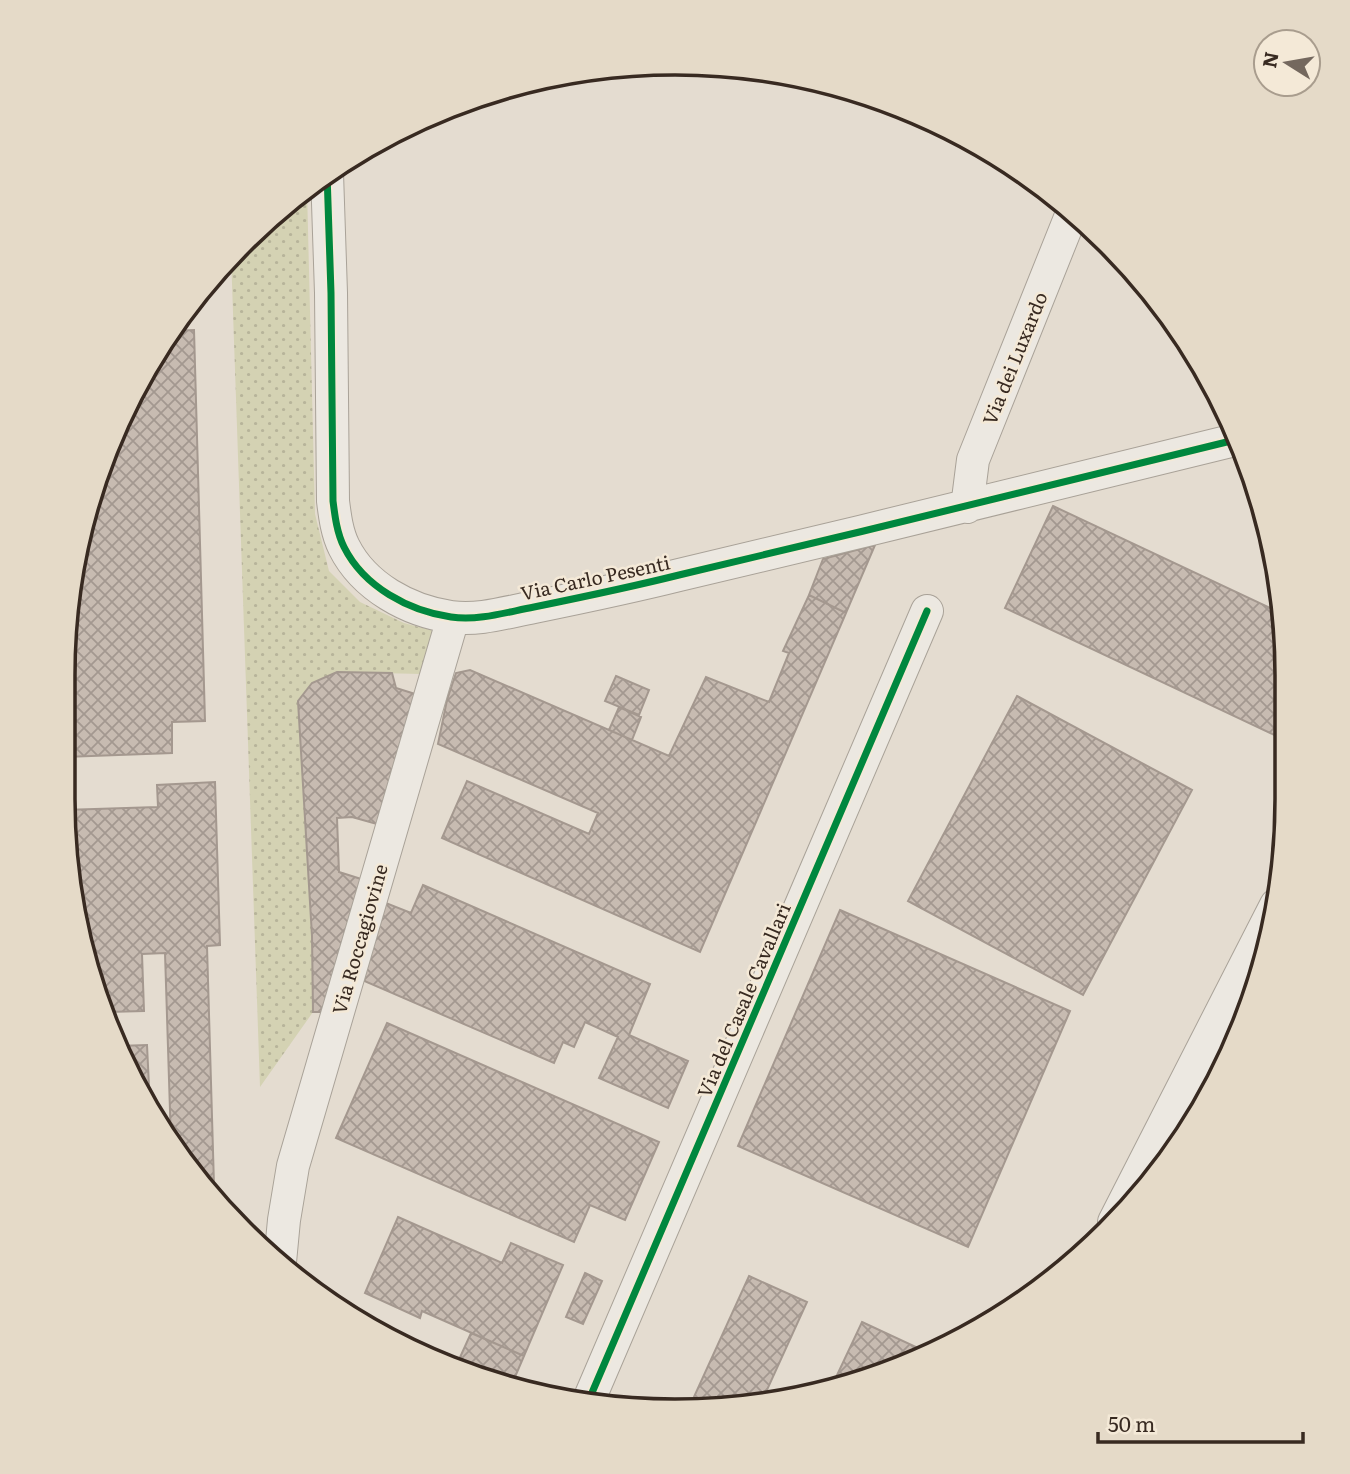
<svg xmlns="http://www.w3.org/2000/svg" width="1350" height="1474" font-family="Literata,serif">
	<defs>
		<pattern id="grass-dots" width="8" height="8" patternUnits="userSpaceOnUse" patternTransform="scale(1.75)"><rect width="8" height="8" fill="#d4d2b3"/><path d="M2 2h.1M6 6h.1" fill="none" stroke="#b7b49a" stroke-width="1.8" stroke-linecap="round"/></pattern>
		<pattern id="building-cross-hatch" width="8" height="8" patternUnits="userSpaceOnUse" patternTransform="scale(1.75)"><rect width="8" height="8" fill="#c7bbb1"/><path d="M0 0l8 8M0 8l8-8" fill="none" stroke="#a39890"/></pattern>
	</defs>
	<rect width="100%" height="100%" fill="#e4dcd0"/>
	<path fill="url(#grass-dots)" d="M307,189l8,325 14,57 31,31 44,21 30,8 -13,43 -84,-2 -25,11 -14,18 14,235 1,76 -53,75 -29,-832 12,-13z"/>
	<path fill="url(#building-cross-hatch)" stroke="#a4988f" stroke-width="2" d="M194,330l11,391 -33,1v31l-107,4 10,-202 35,-115 56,-105 3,-4z
		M1053,506l228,107 6,62 -2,65 -280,-132z
		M875,545l-29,68 -37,-18 14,-36z
		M809,595l37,18 -146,339 -258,-114 25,-57 122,53 9,-21 -160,-69 9,-44 9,-27 14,-3 199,86 37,-79 63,25 20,-49 -6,-2z
		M337,672l55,1 4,15 19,6 -38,130 -25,-7 -15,1 2,54 22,7 -39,133h-9l-1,-76 -14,-235 14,-18z
		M616,676l33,14 -10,25 -34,-14z
		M1017,696l175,94 -109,205 -175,-94z
		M619,707l22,10 -9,23 -23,-10z
		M215,782l5,163 -13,1 7,239 -10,1 -14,-14 -19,-30 -6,-189 -23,1 2,57 -37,1 -32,-93 -11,-109 94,-3 -1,-22z
		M423,885l227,99 -21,51 59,26 -20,47 -69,-30 19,-41 -33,-15 -11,25 -11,-5 -9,21 -192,-83 24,-77 25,10z
		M840,910l230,101 -102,236 -230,-101z
		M387,1023l272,119 -34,78 -35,-15 -16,37 -238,-104z
		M147,1045l3,62 -24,-38 -8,-23z
		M398,1217l104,46 9,-20 52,22 -39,91 -102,-45 -2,7 -55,-25z
		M585,1273l17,8 -19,43 -17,-7z
		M749,1276l58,26 -46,101 -73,7z
		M363,1322l94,42 18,8 -70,-24z
		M862,1322l67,31 -19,11 -79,24z
		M471,1333l53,23 -12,28 -55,-20z"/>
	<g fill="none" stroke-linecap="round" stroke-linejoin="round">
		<defs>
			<path id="minor" d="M327,173l4,120 2,208c2,16 4,32 11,46 20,40 65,64 107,70 28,4 56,-5 83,-10 49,-10 97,-20 145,-32 187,-44 374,-90 560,-136
				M967,507l6,-47 99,-247
				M1114,1222l162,-317
				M280,1262l4,-42 9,-54 160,-548
				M588,1402l339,-791"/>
		</defs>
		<use href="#minor" stroke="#a9a298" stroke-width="34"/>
		<use href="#minor" stroke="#ece8e1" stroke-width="32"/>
		<defs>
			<path id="cycleway" d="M327,173l4,120 2,208c2,16 4,32 11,46 20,40 65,64 107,70 28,4 56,-5 83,-10 49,-10 97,-20 145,-32 187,-44 374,-90 560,-136
				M588,1402l339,-791"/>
		</defs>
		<use href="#cycleway" stroke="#f4e9d7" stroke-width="11"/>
		<use href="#cycleway" stroke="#00873e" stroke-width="7"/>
	</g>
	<g text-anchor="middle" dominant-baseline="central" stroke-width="5" stroke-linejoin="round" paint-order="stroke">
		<g font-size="19" fill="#382a21" stroke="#f4e9d7">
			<text transform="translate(1014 358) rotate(-68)">Via dei Luxardo</text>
			<text transform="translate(595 577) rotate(-12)">Via Carlo Pesenti</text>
			<text transform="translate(359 939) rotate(-74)">Via Roccagiovine</text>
			<text transform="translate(743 1000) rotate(-67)">Via del Casale Cavallari</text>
		</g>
	</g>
	<path d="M0 0H1350V1474H0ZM675 75H675A600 600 0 0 1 1275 675V799A600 600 0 0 1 675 1399H675A600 600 0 0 1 75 799V675A600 600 0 0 1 675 75Z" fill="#e5dac8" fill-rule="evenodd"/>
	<path fill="none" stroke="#382a21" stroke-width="3.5" d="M675 75H675A600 600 0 0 1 1275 675V799A600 600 0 0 1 675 1399H675A600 600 0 0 1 75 799V675A600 600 0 0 1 675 75Z"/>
	<g transform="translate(1287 63) rotate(281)"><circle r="33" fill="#f4e9d7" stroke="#a99d8e" stroke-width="2"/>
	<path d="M0-5L12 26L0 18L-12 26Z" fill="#74685e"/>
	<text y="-10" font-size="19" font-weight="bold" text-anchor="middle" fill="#382a21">N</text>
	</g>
	<path d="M1098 1432v10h205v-10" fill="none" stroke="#382a21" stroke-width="3.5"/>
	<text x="1108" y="1432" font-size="21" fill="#382a21" stroke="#f4e9d7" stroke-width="5" paint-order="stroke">50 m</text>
</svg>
